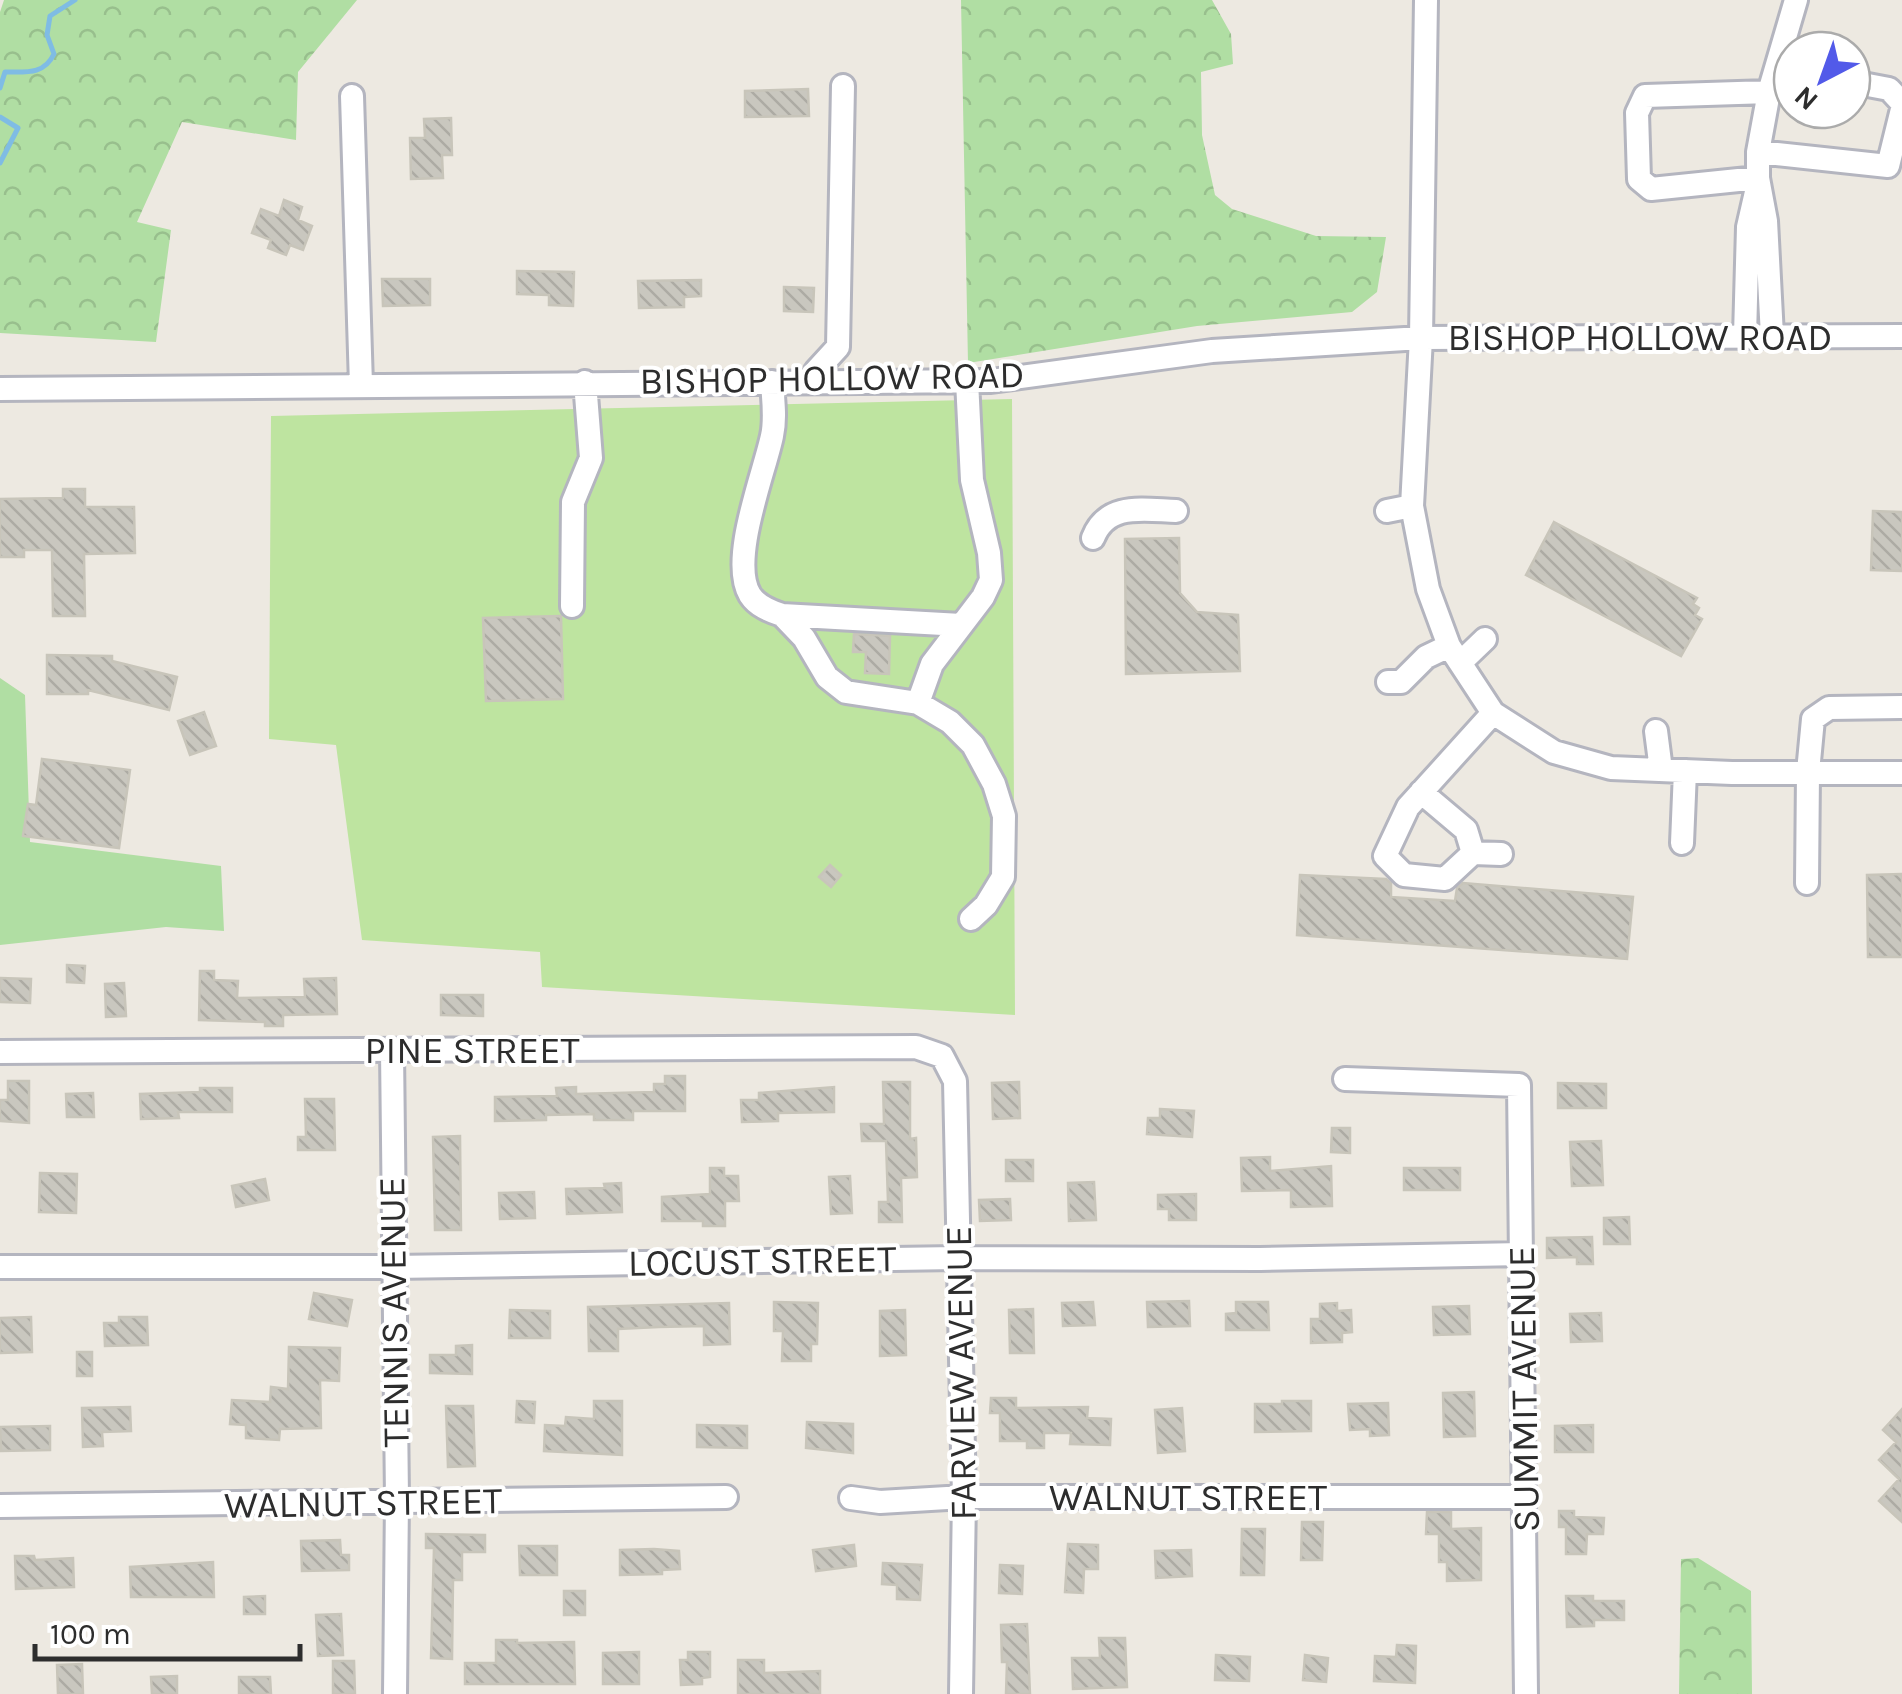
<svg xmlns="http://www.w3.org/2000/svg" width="1902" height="1694" font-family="Karla,sans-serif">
	<defs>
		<pattern id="forest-crowns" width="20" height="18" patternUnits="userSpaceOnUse" patternTransform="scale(2.5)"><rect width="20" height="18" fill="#b0dea3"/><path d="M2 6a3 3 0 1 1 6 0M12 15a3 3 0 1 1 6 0" fill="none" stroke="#98bf8d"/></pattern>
		<pattern id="building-back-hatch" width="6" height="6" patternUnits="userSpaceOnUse" patternTransform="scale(2.5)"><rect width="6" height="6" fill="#c9c7bf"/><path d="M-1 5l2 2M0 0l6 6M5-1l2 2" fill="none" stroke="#adaba4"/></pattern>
	</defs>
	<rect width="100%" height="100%" fill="#ede9e1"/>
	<path fill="url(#forest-crowns)" d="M4,0h353l-59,72 -2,68 -114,-18 -45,100 34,8 -15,112 -156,-9v-321z
		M961,0h251l19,34 2,30 -32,8 1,63 13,60 17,14 84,27 70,1 -9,55 -25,20 -155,14 -229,37z
		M1698,1558l53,33 1,103h-73l2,-135z"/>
	<path fill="#b0dea3" d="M0,678l25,17 5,147 191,24 3,65 -58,-4 -166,18z"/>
	<path fill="#bee4a0" d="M1012,399l3,616 -473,-28 -2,-35 -178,-12 -26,-195 -67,-6 2,-323z"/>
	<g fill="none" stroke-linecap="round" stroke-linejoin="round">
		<path stroke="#7fbce4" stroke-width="5" d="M0,88l5,-16c21,0 39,3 49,-18l-7,-19 3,-19 25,-16
			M0,117l18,11 -18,35"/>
	</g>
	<path fill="url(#building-back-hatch)" stroke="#c8c5ba" stroke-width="2.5" d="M808,89l1,27 -64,1v-26z
		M451,118l1,37h-10l1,23 -32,1 -1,-41h15l-1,-19z
		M284,200l18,7 -4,13 14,6 -9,24 -13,-5 -4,10 -18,-7 3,-8 -19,-7 9,-24 18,7z
		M517,271l57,1 -1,34 -24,-1v-10l-32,-1z
		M382,279h48v26l-47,1z
		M701,280v16l-17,1v10l-45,1 -1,-27z
		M784,287l30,1 -1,24 -29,-1z
		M63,489h22v18h49l1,46 -51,1 1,62h-32l-1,-66h-28v7h-24v-58l63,-1z
		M1873,511l29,1v59l-31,-1z
		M1554,522l143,76 -4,6 6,4 -4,7 7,4 -21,37 -155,-81z
		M1179,538l1,55 17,19 41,3 2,56 -114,3 -1,-135z
		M561,616l2,83 -77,2 -3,-83z
		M854,634l36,2 -1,38 -24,-1 1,-21h-13z
		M47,655l65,1v5l65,16 -8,33 -81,-20v4h-41z
		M204,712l12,34 -26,9 -12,-34z
		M42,759l88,11 -11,78 -96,-12 5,-32 8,1z
		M830,865l11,10 -10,12 -12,-10z
		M1902,874v83h-34l-1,-82z
		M1300,875l86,4 5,4v14l64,4 2,-13 6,-5 170,14 -6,62 -330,-24z
		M67,965l18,1 -1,17 -17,-1z
		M200,971h14v9l24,1 -1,17 68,-1 -1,-18 32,-1 1,36 -54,1v11h-18v-4l-66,-2z
		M0,978l31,1 -1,24 -30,-1z
		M124,983l2,33 -20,1 -1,-33z
		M441,995h42v21l-42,-1z
		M665,1076h20v35h-52v9h-39v-6l-48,1v5l-51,1v-24l62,-1 -1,-8 20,-1v7l78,-2v-8h11z
		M8,1081h21v42l-29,-2v-21h8z
		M883,1082h27v57l6,-1 1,39 -16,1 1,44h-23v-20h9l-2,-61h-24l-1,-17h23z
		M1019,1082l1,36 -27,1 -1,-36z
		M1558,1083l48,1v24h-48z
		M834,1087v25l-56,1v8l-36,1 -1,-22h18v-7z
		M200,1088h32v24h-54l1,6 -38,1 -1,-25 60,-2z
		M93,1093l1,24h-27l-1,-23z
		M305,1099h29l1,51h-37v-13h8z
		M1160,1109l34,2 -2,26 -45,-3 1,-16h12z
		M1332,1128h18v25l-19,-1z
		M460,1136l1,94h-26l-2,-93z
		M1601,1141l2,44 -31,1 -2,-44z
		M1270,1157v14l61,-5 1,40 -41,1v-17l-49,1 -1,-33z
		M1006,1160h27v21h-27z
		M710,1168h14v8h14l1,25h-14v25h-22v-5h-41v-24l48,-3z
		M1404,1168h56v22h-56z
		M40,1173l37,1 -1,39 -37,-1z
		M850,1176l2,37 -21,1 -2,-37z
		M265,1179l4,21 -33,7 -4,-21z
		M1094,1182l2,38 -27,1 -1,-38z
		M621,1183l1,29 -55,2 -1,-25 39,-1 -1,-4z
		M534,1192l1,26 -35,1 -1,-26z
		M1196,1194v26h-27v-11h-11v-14z
		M1010,1199l1,21 -31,1 -1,-21z
		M1629,1217l1,27h-26v-26z
		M1592,1237l1,27h-16v-7l-30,1v-20z
		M314,1293l38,7 -5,26 -38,-7z
		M1189,1301l1,25 -42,1 -1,-25z
		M774,1302l44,1 -1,41h-6v17h-29l1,-30h-9z
		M1093,1302l2,23 -32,1 -1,-23z
		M1236,1302h32l1,28h-43v-16l10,-1z
		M729,1303l1,41 -26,1v-19l-45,1 -41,2v22h-29l-1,-44z
		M1337,1303v8l14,-1 1,22 -10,1v9l-31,1v-24h9v-15z
		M1469,1306l1,28 -36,1 -1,-28z
		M1033,1309l1,44h-24l-1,-43z
		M510,1310l40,1v27h-41z
		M905,1310l1,45 -26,1v-45z
		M1601,1313l1,28 -31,1 -1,-28z
		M31,1317l1,35 -32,1v-35z
		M119,1317h28l1,28 -43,1 -1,-23h15z
		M472,1345v29l-42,-1v-18h26v-9z
		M289,1347l51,1 -1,33 -19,-1 1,48 -41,1 -1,11 -33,-2v-13l-16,-1 2,-24 38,2 1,-15 17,2z
		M77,1352h15v24h-15z
		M1474,1392l1,44 -31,1 -1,-44z
		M991,1398h25v10l72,-1 -1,11 24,1 -1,26 -40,-1 1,-11h-27v15h-17v-7h-27v-28h-10z
		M517,1401l18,1 -1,21 -18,-1z
		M594,1401h28v54l-78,-4 1,-26 20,1 1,-9 28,2z
		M1282,1401h29v30l-56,1v-28h27z
		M1388,1403l1,32 -19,1v-7l-20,1 -2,-26z
		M446,1406h27l2,60 -27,1z
		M130,1407l1,24 -29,1 1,14 -20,1 -1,-39z
		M1182,1408l3,43 -27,2 -3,-43z
		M1902,1409v113l-23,-21 20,-22 -20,-19 17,-18 -13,-12z
		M807,1422l46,2v29l-47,-5z
		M697,1425l50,1v22l-50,-1z
		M1593,1425v27h-38v-26z
		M50,1426v24l-49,1 -1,-24z
		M1559,1511h15v6l30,1 -1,16h-16l-1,20h-20v-27h-7z
		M1427,1512h24v17l30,-1v52l-34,1v-19h-8v-28h-13z
		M1302,1522h21l-1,38h-21z
		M1242,1529h23l-1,46h-23z
		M426,1534l59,1v17h-23v28h-9l-1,79 -21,-1 3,-110h-8z
		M340,1540l1,15h8v15l-47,1 -1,-30z
		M1068,1544l30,1v24h-14l-1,24 -18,-1z
		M854,1545l2,21 -40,5 -3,-21z
		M519,1546h38v29h-37z
		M654,1549l25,2 1,18 -18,1v4l-42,1v-25z
		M1191,1550l1,26 -36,2 -1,-27z
		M15,1556h19l1,4 38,-2 1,29 -58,2z
		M213,1562l1,35h-83l-1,-30z
		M883,1563l39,2 -2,35 -23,-1v-14l-15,-1z
		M1000,1565l23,1 -1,28 -23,-1z
		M564,1591h21v24h-21z
		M265,1596v18h-21v-17z
		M1566,1596h27v5h31v19h-30v6l-27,1z
		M341,1614l2,41 -25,1 -2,-41z
		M1027,1624l3,70h-24l1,-32h-5l-1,-37z
		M1099,1638h26l2,49 -54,2 -1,-31h28z
		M496,1640h21v3l57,-1 1,42h-110v-21h31z
		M1397,1645l19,1 -1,37 -41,-2 1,-25 21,1z
		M639,1652v32h-36v-31z
		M688,1652h22v25l-8,1v6l-21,1 -1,-25h8z
		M1216,1655l34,2 -1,24 -34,-1z
		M1305,1655l23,3 -2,24 -23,-2z
		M738,1660h26v13l56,-2v23h-82z
		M333,1661h21l1,33h-22z
		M82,1664l1,30h-25l-1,-29z
		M177,1676v18h-25l-1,-17z
		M239,1677h31l1,17h-32z"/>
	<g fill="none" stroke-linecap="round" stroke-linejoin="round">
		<defs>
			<path id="minor" d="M1426,0l-5,338 -9,168 16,83 21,57 44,67 61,39 57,16 121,5h170
				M1852,82l37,7 13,14
				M352,96l9,289
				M1758,152l130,14 14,-57
				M1758,178l-107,11 -12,-10 -2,-66 8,-17 124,-4
				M1745,336l3,-109 8,-35
				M1772,336l-6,-115 -8,-43v-26l11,-60 27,-92
				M772,382c1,18 4,36 0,54 -8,38 -43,124 -22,159 7,11 20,16 32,20l179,10
				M814,382l2,-11 22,-24 5,-261
				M0,389l991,-8 221,-30 209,-13 481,-2
				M1387,511l25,-5
				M1093,538c14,-36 50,-28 83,-27
				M572,606l1,-104 18,-44 -6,-76
				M782,615l22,23 23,39 19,15 72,11 32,19 23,23 21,39 10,32 -1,61 -17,28 -15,14
				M1460,663l25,-24
				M1388,682h13l25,-25 23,-11
				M918,703l14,-39 51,-67 8,-17 -2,-27 -17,-73 -5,-99
				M1656,731l5,39
				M1421,792l45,38 7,23 -28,26 -41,-4 -19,-19 23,-49 85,-94
				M1682,843l3,-72
				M1473,853l28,1
				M1807,883l1,-111 5,-53 16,-11 73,-1
				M392,1050l5,449 -2,195
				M0,1052l916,-5 26,9 13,25 9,416 -3,197
				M1345,1079l174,6 7,609
				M0,1267h393l564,-9 303,1 263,-5
				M851,1498l29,4 84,-5h562
				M0,1506l726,-9"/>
		</defs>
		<use href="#minor" stroke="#b4b5bf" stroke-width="28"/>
		<use href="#minor" stroke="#fff" stroke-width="22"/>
	</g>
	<g text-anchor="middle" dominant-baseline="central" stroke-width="8" stroke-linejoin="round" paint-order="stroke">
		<g font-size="38" fill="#2d2d2d" stroke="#fff">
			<text x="1640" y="337">BISHOP HOLLOW ROAD</text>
			<text transform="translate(832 378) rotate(-1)">BISHOP HOLLOW ROAD</text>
			<text x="472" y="1050">PINE STREET</text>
			<text transform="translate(762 1261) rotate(-1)">LOCUST STREET</text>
			<text transform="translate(394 1312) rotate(-91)">TENNIS AVENUE</text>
			<text transform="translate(961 1373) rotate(-91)">FARVIEW AVENUE</text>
			<text transform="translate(1524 1389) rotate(-91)">SUMMIT AVENUE</text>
			<text x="1188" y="1497">WALNUT STREET</text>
			<text transform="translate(363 1503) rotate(-1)">WALNUT STREET</text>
		</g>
	</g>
	<g transform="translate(1822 80) rotate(221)"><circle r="48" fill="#ffffff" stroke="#ababab" stroke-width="2.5"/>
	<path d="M0-8L18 38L0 25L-18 38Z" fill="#525ae9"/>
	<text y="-15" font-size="28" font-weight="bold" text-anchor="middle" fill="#2d2d2d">N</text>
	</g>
	<path d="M35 1644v15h265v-15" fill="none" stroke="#2d2d2d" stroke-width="5"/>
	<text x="50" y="1644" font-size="30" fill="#2d2d2d" stroke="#ffffff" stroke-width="8" paint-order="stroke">100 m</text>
</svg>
